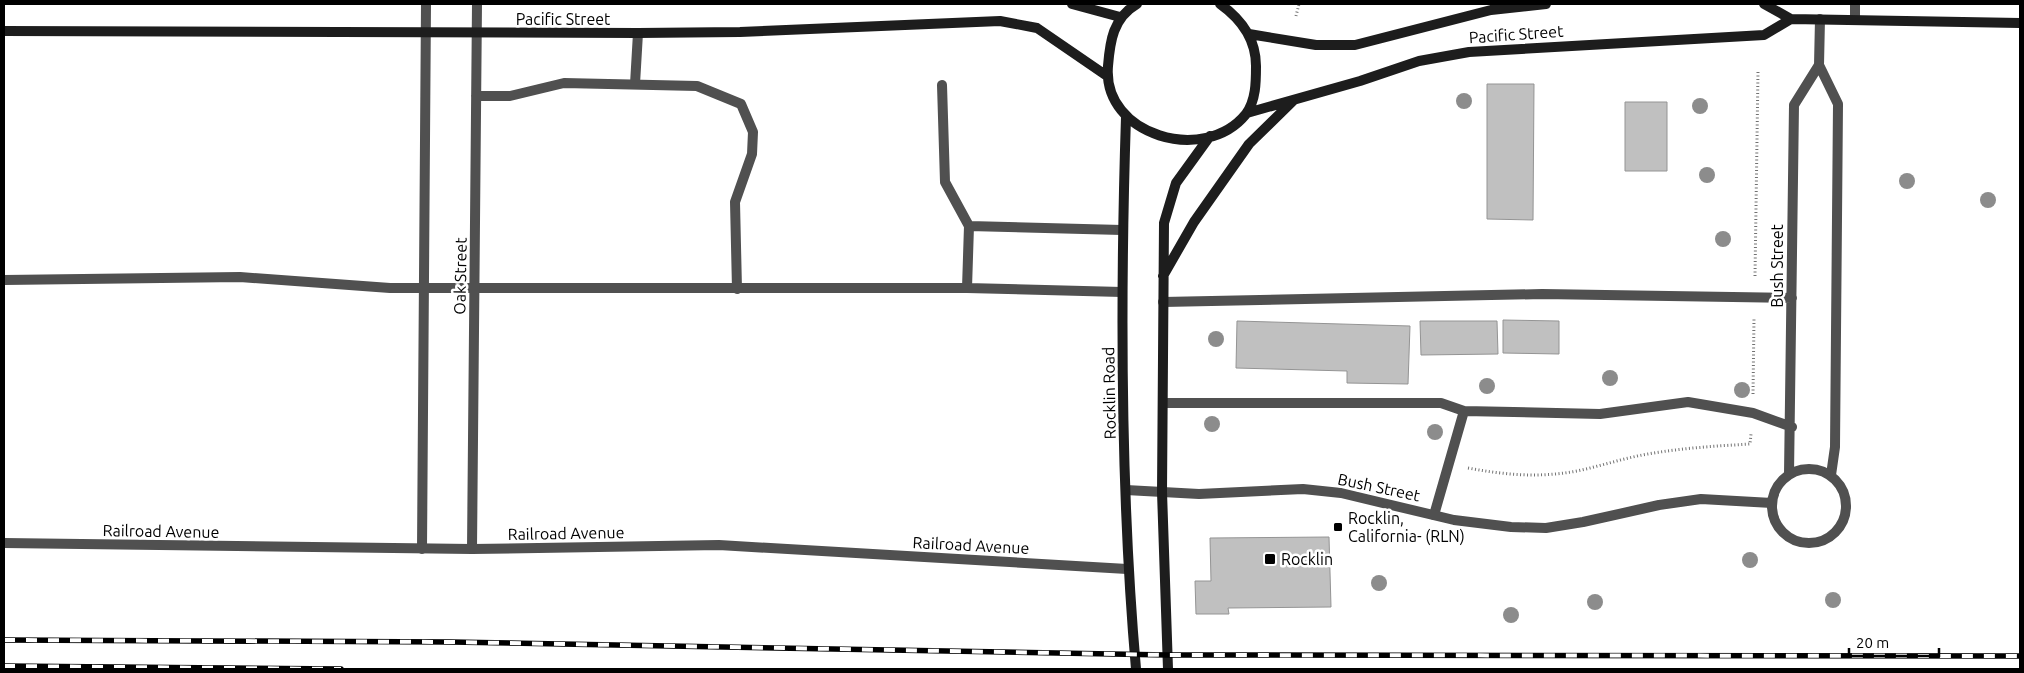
<svg xmlns="http://www.w3.org/2000/svg" width="2024" height="673" font-family="Ubuntu,sans-serif">
	<rect width="100%" height="100%" fill="#fff"/>
	<path fill="#c0c0c0" stroke="#949494" d="M1487,84h47l-1,136 -46,-1z
		M1625,102h42v69h-42z
		M1503,320l56,1v33l-56,-1z
		M1237,321l173,5 -2,58 -61,-1v-12l-111,-3z
		M1420,321h77l1,33 -77,1z
		M1329,537l2,70 -103,1 1,6h-33l-1,-33h16l-1,-43z"/>
	<g fill="none" stroke-linecap="round" stroke-linejoin="round">
		<path stroke="#727272" stroke-width="3" stroke-dasharray="1 2.5" stroke-linecap="butt" d="M1296,16l3,-12
			M1755,276l3,-205
			M1753,394l1,-76
			M1468,468c37,7 72,10 109,3 24,-5 47,-13 71,-17 34,-6 68,-8 102,-10l1,-10"/>
		<path stroke="#505050" stroke-width="10" d="M1855,4v15
			M1820,19l-1,46 19,39 -3,343 -4,28
			M635,84l3,-51
			M942,85l3,97 24,44
			M476,96h34l54,-13 133,3 44,18 12,28 -1,22 -17,48 2,87
			M4,280l236,-3 150,11h577l155,4
			M967,288l2,-62 153,4
			M1163,302l379,-8 250,4
			M1164,403h277l23,8 -30,104
			M1464,411l136,3 88,-12 65,11 39,14
			M1789,474l5,-369 25,-40
			M422,549l4,-545
			M472,549l5,-545"/>
		<path stroke="#505050" stroke-width="10" d="M1772 506a37 37 0 1 1 74 0a37 37 0 1 1-74 0Z
			M1126,490l73,4 104,-5 38,4 113,27 57,7 35,1 37,-6 76,-17 42,-6 71,4
			M4,543l468,6 247,-4 408,24"/>
		<path stroke="#1d1d1d" stroke-width="10" d="M1072,4l48,13
			M1137,4c-24,14 -27,37 -29,62 -6,70 97,99 138,48 10,-14 10,-32 10,-48 0,-27 -15,-47 -36,-62
			M1764,4l27,15 229,4
			M4,31l634,2 102,-1 260,-11 37,7 70,48
			M1249,34l67,11h39l136,-35 55,-6
			M1247,113l113,-32 59,-20 50,-9 295,-17 27,-16
			M1126,117c-6,184 -6,369 10,552
			M1163,276l31,-54 55,-78 45,-44
			M1168,669l-6,-177 2,-269 12,-40 34,-47"/>
		<defs>
			<path id="rail" d="M4,640l447,2 716,13 853,1
				M4,666l337,3"/>
		</defs>
		<use href="#rail" stroke="#000" stroke-width="5.5"/>
		<use href="#rail" stroke="#fff" stroke-width="4" stroke-dasharray="11" stroke-linecap="butt"/>
	</g>
	<g fill="#8c8c8c">
		<circle cx="1464" cy="101" r="8"/>
		<circle cx="1700" cy="106" r="8"/>
		<circle cx="1707" cy="175" r="8"/>
		<circle cx="1907" cy="181" r="8"/>
		<circle cx="1988" cy="200" r="8"/>
		<circle cx="1723" cy="239" r="8"/>
		<circle cx="1216" cy="339" r="8"/>
		<circle cx="1610" cy="378" r="8"/>
		<circle cx="1487" cy="386" r="8"/>
		<circle cx="1742" cy="390" r="8"/>
		<circle cx="1212" cy="424" r="8"/>
		<circle cx="1435" cy="432" r="8"/>
		<circle cx="1750" cy="560" r="8"/>
		<circle cx="1379" cy="583" r="8"/>
		<circle cx="1833" cy="600" r="8"/>
		<circle cx="1595" cy="602" r="8"/>
		<circle cx="1511" cy="615" r="8"/>
	</g>
	<g fill="#000" stroke="#fff" stroke-width="2">
		<rect x="1333" y="522" width="10" height="10" rx="2.5"/>
		<rect x="1264" y="553" width="12" height="12" rx="2.5"/>
	</g>
	<g text-anchor="middle" dominant-baseline="central" stroke-width="5" stroke-linejoin="round" paint-order="stroke">
		<g font-size="16" fill="#000" stroke="#fff">
			<text x="563" y="19">Pacific Street</text>
			<text transform="translate(1516 34) rotate(-4)">Pacific Street</text>
			<text transform="translate(1777 266) rotate(-90)">Bush Street</text>
			<text transform="translate(460 276) rotate(-89)">Oak Street</text>
			<text transform="translate(1109 393) rotate(-91)">Rocklin Road</text>
			<text transform="translate(1379 487) rotate(12)">Bush Street</text>
			<text transform="translate(161 531) rotate(1)">Railroad Avenue</text>
			<text transform="translate(566 533) rotate(-1)">Railroad Avenue</text>
			<text transform="translate(971 545) rotate(3)">Railroad Avenue</text>
		</g>
		<g font-size="16" fill="#000" stroke="#fff" text-anchor="start">
			<text x="1348" y="518">Rocklin,<tspan x="1348" dy="18">California- (RLN)</tspan></text>
			<text x="1281" y="559">Rocklin</text>
		</g>
	</g>
	<rect width="2024" height="673" fill="none" stroke="#000000" stroke-width="10"/>
	<path d="M1849 648v8h90v-8" fill="none" stroke="#000000" stroke-width="2.5"/>
	<text x="1856" y="648" font-size="15" fill="#000000" stroke="#ffffff" stroke-width="4" paint-order="stroke">20 m</text>
</svg>
